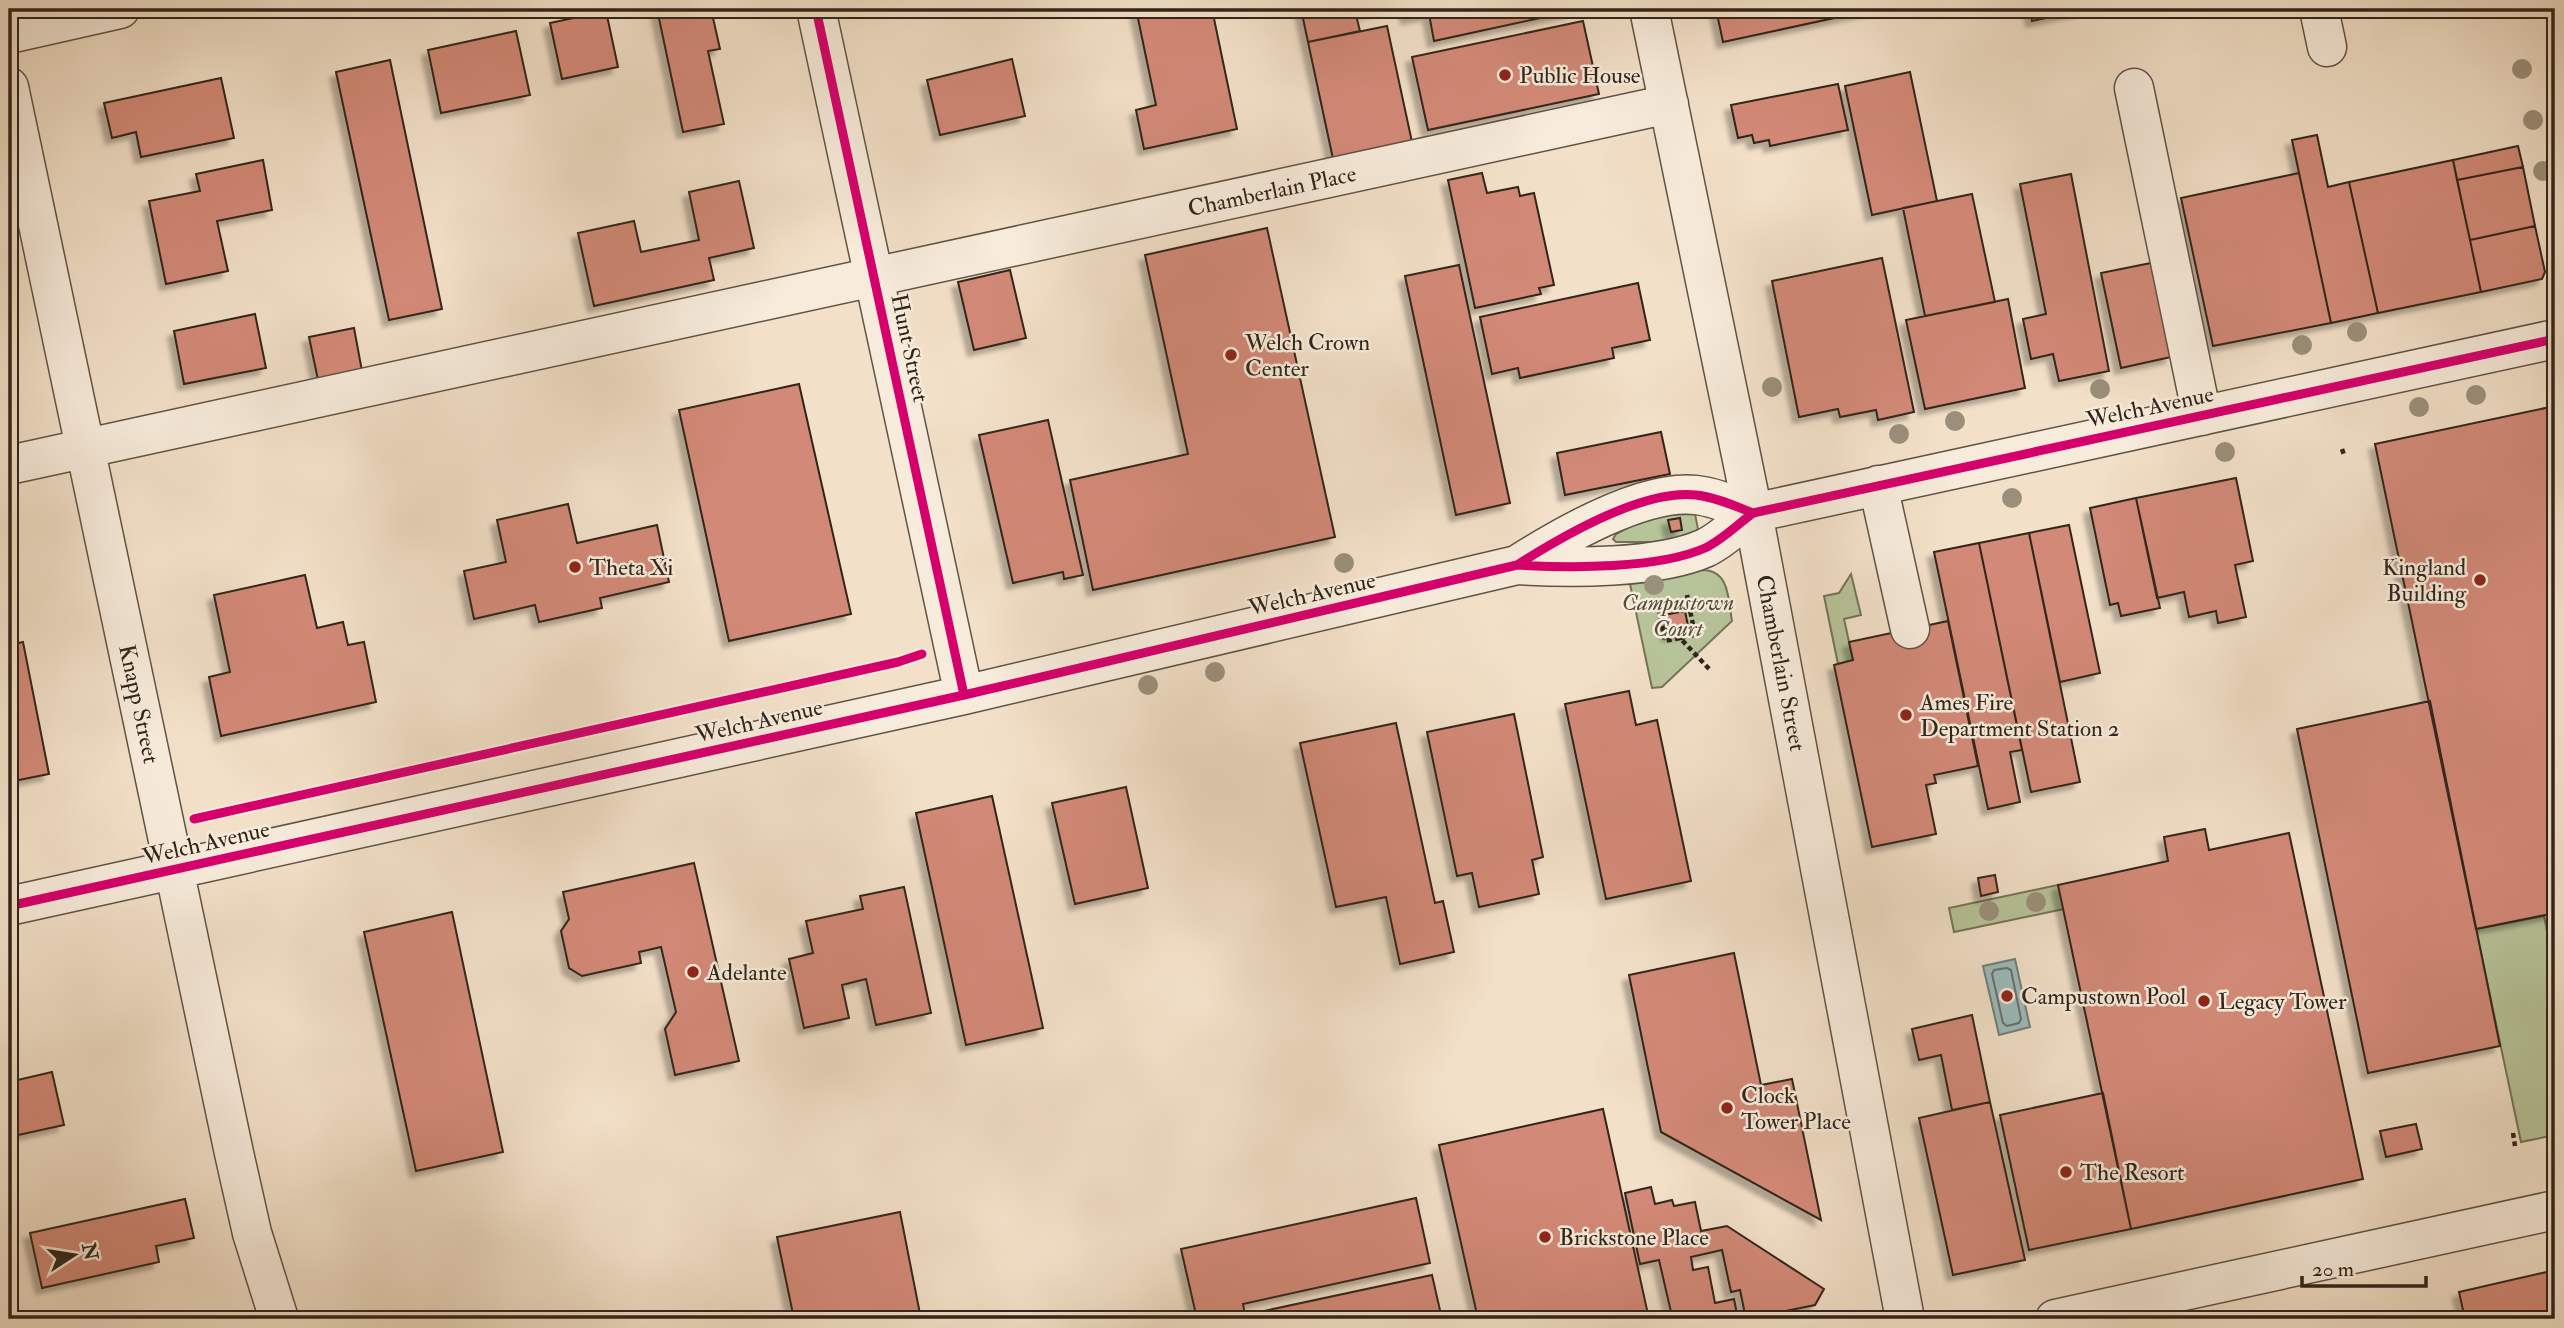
<svg xmlns="http://www.w3.org/2000/svg" width="2564" height="1328" font-family="'IM FELL Double Pica',serif">
	<defs>
		<filter id="shadow"><feDropShadow dx="-6" dy="6" stdDeviation="2" flood-color="#0004"/></filter>
	</defs>
	<rect width="100%" height="100%" fill="#f2e0c8"/>
	<filter id="stains"><feTurbulence type="fractalNoise" baseFrequency=".00286" numOctaves="4"/><feColorMatrix values="0 0 0 0 .2 0 0 0 0 .09 0 0 0 0 .02 0 0 0 .5 -.17"/></filter>
	<radialGradient id="worn" r=".72"><stop offset=".6" stop-color="#630" stop-opacity="0"/><stop offset="1" stop-color="#630" stop-opacity=".3"/></radialGradient>
	<path fill="#b7c399" stroke="#74745a" stroke-width="2" d="M1695,514l3,15 -2,4 -38,9h-42l-3,-3 3,-5 36,-19z
		M1702,570c28,0 26,29 30,51l-70,66 -10,1 -22,-104z
		M1851,574l10,41 -17,4 9,41 -15,4 -14,-68 15,-3z
		M2058,885l6,24 -110,23 -5,-24z
		M2544,916l11,56v163l-34,7 -45,-213z"/>
	<path fill="#9cbbbc" stroke="#717f7b" stroke-width="2" d="M2015,959l15,68 -31,8 -16,-69z"/>
	<g fill="none" stroke-linecap="round" stroke-linejoin="round">
		<path stroke="#66706b" stroke-width="2" d="M2007,968l4,2 10,49 -2,4 -12,3 -4,-3 -11,-49 2,-4z"/>
	</g>
	<path fill="#d28977" stroke="#30251a" stroke-width="2" filter="url(#shadow)" d="M657,9h54l9,40 -12,2 16,73 -41,8z
		M1136,9h76l25,120 -93,20 -8,-39 20,-5z
		M1301,9h80l-25,6 4,16 -52,11z
		M1405,9h167l1,2 -139,30 -5,-27 -22,4z
		M1716,9h160l-153,33z
		M2030,9h57l-55,12z
		M606,11l12,56 -56,12 -12,-56z
		M1583,21l16,73 -171,36 -16,-73z
		M1387,26l25,116 -79,17 -25,-117z
		M516,31l14,64 -89,18 -13,-63z
		M1012,59l13,57 -85,19 -13,-55z
		M390,60l52,249 -53,11 -53,-248z
		M1910,72l27,129 -65,14 -27,-129z
		M221,78l13,60 -93,19 -5,-25 -24,6 -8,-35z
		M1838,84l10,46 -78,16 -1,-6 -15,3 -2,-8 -14,3 -7,-33z
		M2317,135l11,52 21,-5 29,131 -47,10 -39,-183z
		M2518,146l5,21 -66,13 -4,-20z
		M263,160l9,50 -55,11 11,50 -62,13 -17,-83 51,-10 -4,-17z
		M2453,160l28,132 -103,21 -29,-131z
		M2523,167l12,59 -65,14 -13,-60z
		M1482,173l5,20 31,-6 2,9 14,-3 20,92 -15,3 2,6 -66,14 -27,-128z
		M2299,173l32,150 -118,23 -32,-148z
		M2071,174l38,197 -50,10 -6,-27 -22,5 -8,-40 23,-5 -26,-130z
		M739,181l15,67 -45,10 5,22 -120,26 -16,-73 56,-12 7,31 58,-12 -10,-48z
		M1972,194l23,108 -70,14 -22,-108z
		M2535,226l10,46 -3,7 -61,13 -11,-52z
		M1267,228l68,309 -242,53 -23,-110 118,-26 -43,-199z
		M1882,258l32,154 -36,8 -2,-10 -36,7 -2,-8 -39,8 -27,-136z
		M2151,263l20,94 -50,11 -20,-95z
		M1459,265l51,238 -54,12 -51,-239z
		M1010,270l16,68 -52,12 -16,-68z
		M1638,283l12,57 -38,8 2,10 -94,20 -2,-10 -26,6 -12,-57z
		M2008,299l17,89 -100,21 -19,-89z
		M255,314l11,54 -82,16 -10,-53z
		M354,328l8,43 -44,9 -9,-43z
		M799,384l52,230 -122,27 -50,-231z
		M2555,406v507l-79,16 -101,-485z
		M1048,420l35,155 -19,4 -1,-7 -50,11 -34,-148z
		M1661,432l9,42 -105,21 -8,-42z
		M2236,478l17,83 -18,4 11,52 -28,6 -2,-12 -27,6 -5,-25 -27,6 -21,-100z
		M2136,498l24,110 -39,8 -3,-13 -8,2 -20,-97z
		M568,504l9,39 80,-18 12,57 -69,16 2,10 -63,14 -4,-17 -61,14 -10,-48 42,-9 -9,-42z
		M1680,518l2,12 -11,2 -3,-12z
		M2069,525l31,148 -40,9 -31,-149z
		M2029,533l51,249 -49,10 -52,-249z
		M1979,543l43,207 -12,2 10,50 -32,7 -54,-257z
		M305,575l12,53 26,-6 5,23 16,-3 12,60 -155,34 -12,-59 21,-5 -16,-77z
		M1685,611l4,20 -21,4 -4,-20z
		M1948,621l30,145 -44,9 2,8 -10,2 10,49 -64,13 -38,-182 19,-5 -4,-18z
		M23,642l26,132 -40,8v-137z
		M1629,691l7,34 21,-5 34,161 -85,18 -41,-195z
		M2430,701l70,345 -132,27 -71,-344z
		M1514,714l29,143 -11,3 7,34 -60,13 -7,-34 -15,3 -30,-144z
		M1396,723l39,180 8,-2 11,51 -54,12 -14,-67 -50,10 -36,-164z
		M1126,787l22,101 -73,16 -23,-101z
		M992,796l51,232 -77,17 -50,-232z
		M2205,829l4,21 80,-17 74,346 -232,50 -73,-344 110,-24 -4,-24z
		M694,863l45,198 -64,14 -10,-46 11,-17 -15,-65 -22,5 2,11 -59,13 -13,-8 -8,-37 8,-12 -6,-27z
		M1995,875l3,17 -17,4 -3,-18z
		M904,887l27,126 -55,12 -10,-46 -24,6 7,33 -45,10 -15,-69 24,-6 -7,-32 57,-12 -3,-13z
		M452,912l51,240 -87,19 -52,-239z
		M1734,953l27,132 31,-6 29,141 -160,-88 -32,-157z
		M1972,1015l18,87 -38,8 -11,-55 -22,5 -7,-31z
		M52,1072l12,53 -55,12v-55z
		M2103,1093l28,136 -102,21 -29,-135z
		M1990,1102l35,158 -72,15 -34,-157z
		M1603,1109l46,210h-171l-39,-174z
		M2416,1124l6,25 -36,8 -6,-26z
		M1651,1187l4,17 17,-4 2,6 21,-4 6,29 26,-5 97,63 -9,16 -69,14 -6,-29 -9,2 -9,-42 -31,7 2,13 15,-3 7,36 19,-4 4,20h-80l-1,-4 14,-3 -12,-52 -19,4 -15,-71z
		M1416,1198l14,65 -187,41 2,11 187,-40 10,44h-245l-16,-70z
		M185,1199l9,39 -38,8 3,16 -117,26 -12,-55z
		M900,1212l21,107h-127l-17,-82z
		M2555,1270v49h-90l-6,-27z"/>
	<g fill="none" stroke-linecap="round" stroke-linejoin="round">
		<defs>
			<path id="minor" d="M816,9l148,686
				M1649,9l104,504 152,806
				M2319,9l8,38
				M9,34l111,-25
				M9,87l225,1066 18,80 27,86
				M2134,88l68,328
				M9,465l1660,-361
				M1878,485l32,144
				M1517,565c44,-28 126,-76 179,-70 19,2 39,11 57,18
				M9,906l955,-211 553,-130c52,3 141,4 188,-17 17,-8 33,-24 48,-35l802,-174
				M2055,1319l500,-109"/>
		</defs>
		<use href="#minor" stroke="#605446" stroke-width="41"/>
		<path stroke="#30251a" stroke-width="4.5" stroke-dasharray="5 3.5" stroke-linecap="butt" d="M2342,449l2,6
			M1687,595l8,40 -15,3 31,33
			M1680,638l-15,3 -6,-32 30,-6
			M2513,1133l2,13"/>
		<use href="#minor" stroke="#f7ebdb" stroke-width="38"/>
		<defs>
			<path id="cycleway" d="M816,9l148,686
				M1517,565c44,-28 126,-76 179,-70 19,2 39,11 57,18
				M194,819l704,-157 24,-8
				M9,906l955,-211 553,-130c52,3 141,4 188,-17 17,-8 33,-24 48,-35l802,-174"/>
		</defs>
		<use href="#cycleway" stroke="#f7ebdb" stroke-width="13"/>
		<use href="#cycleway" stroke="#d6006c" stroke-width="9"/>
	</g>
	<g fill="#9a8f7a">
		<circle cx="2522" cy="69" r="10"/>
		<circle cx="2533" cy="120" r="10"/>
		<circle cx="2543" cy="171" r="10"/>
		<circle cx="2357" cy="332" r="10"/>
		<circle cx="2302" cy="345" r="10"/>
		<circle cx="1772" cy="387" r="10"/>
		<circle cx="2100" cy="389" r="10"/>
		<circle cx="2476" cy="395" r="10"/>
		<circle cx="2419" cy="407" r="10"/>
		<circle cx="1955" cy="421" r="10"/>
		<circle cx="1899" cy="434" r="10"/>
		<circle cx="2225" cy="452" r="10"/>
		<circle cx="2012" cy="498" r="10"/>
		<circle cx="1344" cy="563" r="10"/>
		<circle cx="1654" cy="585" r="10"/>
		<circle cx="1215" cy="672" r="10"/>
		<circle cx="1148" cy="685" r="10"/>
		<circle cx="2036" cy="902" r="10"/>
		<circle cx="1989" cy="911" r="10"/>
	</g>
	<g fill="#8f2418" stroke="#f7ebdb" stroke-width="2.5">
		<circle cx="1505" cy="75" r="7"/>
		<circle cx="1231" cy="355" r="7"/>
		<circle cx="575" cy="567" r="7"/>
		<circle cx="2480" cy="580" r="7"/>
		<circle cx="1906" cy="715" r="7"/>
		<circle cx="693" cy="972" r="7"/>
		<circle cx="2007" cy="996" r="7"/>
		<circle cx="2204" cy="1001" r="7"/>
		<circle cx="1727" cy="1108" r="7"/>
		<circle cx="2066" cy="1172" r="7"/>
		<circle cx="1545" cy="1237" r="7"/>
	</g>
	<g text-anchor="middle" dominant-baseline="central" stroke-width="5" stroke-linejoin="round" paint-order="stroke">
		<g font-size="23" fill="#30251a" stroke="#f7ebdb" text-anchor="start">
			<text x="1519" y="75">Public House</text>
			<text x="1245" y="342">Welch Crown<tspan x="1245" dy="26">Center</tspan></text>
			<text x="589" y="567">Theta Xi</text>
			<text x="2466" y="567" text-anchor="end">Kingland<tspan x="2466" dy="26">Building</tspan></text>
			<text x="1920" y="702">Ames Fire<tspan x="1920" dy="26">Department Station 2</tspan></text>
			<text x="707" y="972">Adelante</text>
			<text x="2021" y="996">Campustown Pool</text>
			<text x="2218" y="1001">Legacy Tower</text>
			<text x="1741" y="1095">Clock<tspan x="1741" dy="26">Tower Place</tspan></text>
			<text x="2080" y="1172">The Resort</text>
			<text x="1559" y="1237">Brickstone Place</text>
		</g>
		<g font-size="23" fill="#30251a" stroke="#f7ebdb">
			<text transform="translate(1272 191) rotate(-12)">Chamberlain Place</text>
			<text transform="translate(910 348) rotate(78)">Hunt Street</text>
			<text transform="translate(2150 407) rotate(-12)">Welch Avenue</text>
			<text transform="translate(1312 594) rotate(-13)">Welch Avenue</text>
			<text transform="translate(1781 663) rotate(79)">Chamberlain Street</text>
			<text transform="translate(139 704) rotate(78)">Knapp Street</text>
			<text transform="translate(759 721) rotate(-13)">Welch Avenue</text>
			<text transform="translate(206 843) rotate(-13)">Welch Avenue</text>
		</g>
		<g font-size="23" font-style="italic" fill="#524c3a" stroke="#f7ebdb">
			<text x="1678" y="602">Campustown<tspan x="1678" dy="26">Court</tspan></text>
		</g>
	</g>
	<rect width="2564" height="1328" fill="none" stroke="#f2e0c8" stroke-width="35"/>
	<rect x="10" y="10" width="2543" height="1307" fill="none" stroke="#30251a" stroke-width="3.5"/>
	<rect x="18" y="18" width="2529" height="1293" fill="none" stroke="#30251a" stroke-width="2"/>
	<g transform="translate(74 1255) rotate(78)" stroke="#f7ebdb" stroke-width="5" paint-order="stroke">
	<path d="M0-5L12 26L0 18L-12 26Z" fill="#30251a"/>
	<text y="-10" font-size="19" font-weight="bold" text-anchor="middle" fill="#30251a">N</text>
	</g>
	<path d="M2302 1276v10h124v-10" fill="none" stroke="#30251a" stroke-width="3.5"/>
	<text x="2312" y="1276" font-size="21" fill="#30251a" stroke="#f7ebdb" stroke-width="5" paint-order="stroke">20 m</text>
	<rect width="100%" height="100%" filter="url(#stains)"/>
	<rect width="100%" height="100%" fill="url(#worn)"/>
</svg>
